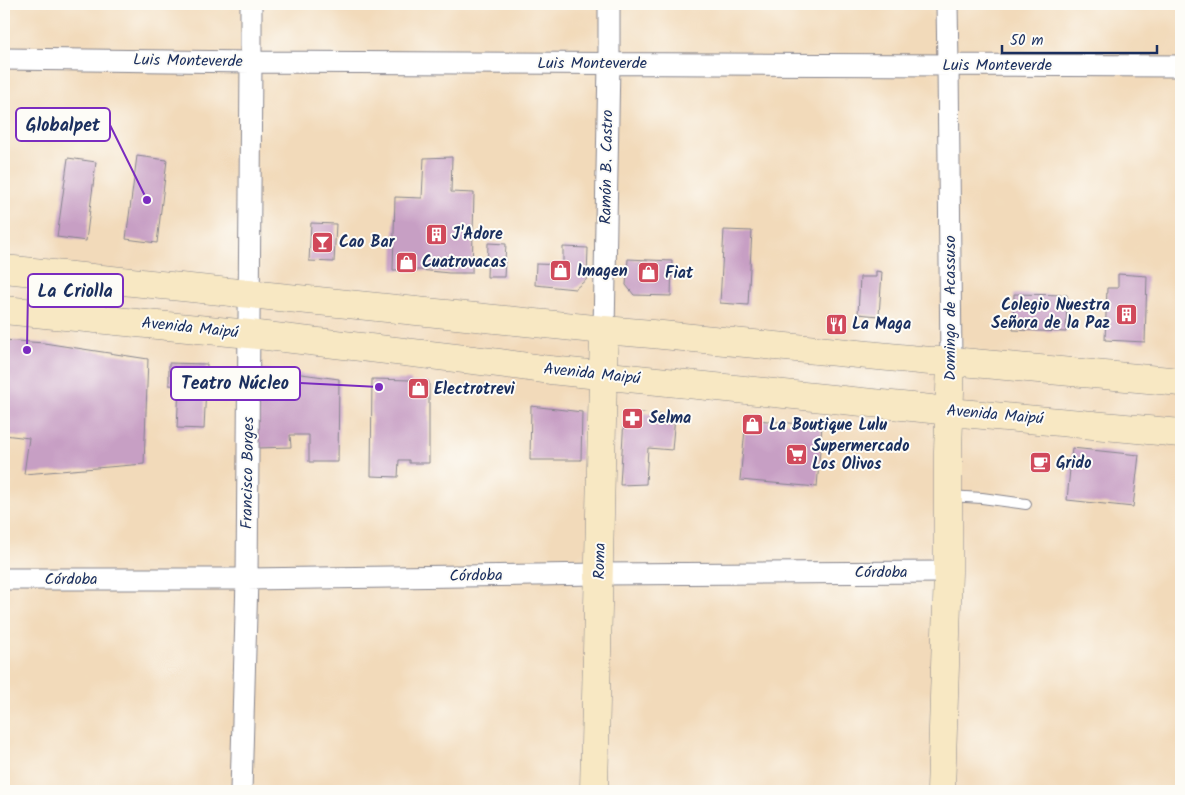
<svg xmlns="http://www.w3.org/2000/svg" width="1185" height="795" font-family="Kalam,sans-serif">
	<rect width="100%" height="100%" fill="#fdfcf7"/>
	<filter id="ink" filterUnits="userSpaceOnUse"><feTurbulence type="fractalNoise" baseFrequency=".02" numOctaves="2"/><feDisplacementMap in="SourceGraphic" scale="10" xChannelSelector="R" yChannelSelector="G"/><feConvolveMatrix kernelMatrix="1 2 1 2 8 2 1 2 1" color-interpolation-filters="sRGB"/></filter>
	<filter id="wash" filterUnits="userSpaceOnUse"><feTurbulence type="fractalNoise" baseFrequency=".0096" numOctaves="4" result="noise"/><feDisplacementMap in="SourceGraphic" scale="20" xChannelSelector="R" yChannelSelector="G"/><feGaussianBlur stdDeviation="1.12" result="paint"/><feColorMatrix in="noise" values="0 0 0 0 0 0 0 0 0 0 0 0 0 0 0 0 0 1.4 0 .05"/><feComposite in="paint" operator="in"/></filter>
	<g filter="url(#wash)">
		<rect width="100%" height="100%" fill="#f2daba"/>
		<g id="blocks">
			<path fill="#c79fc4" d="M137,156l30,4 -10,83 -31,-4z
				M452,157l-1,35 23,1 -2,80h-23l-29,-3h-27l2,-73 27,1 2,-40z
				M68,158l28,4 -10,79 -29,-4z
				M311,223l25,1 -2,38 -25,-1z
				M724,230l28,1 -4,74 -28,-2z
				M488,243l18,1 -2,33h-17z
				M563,247l25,1 -1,31 -12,10 -40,-4 1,-21 27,1z
				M628,259l44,2 -1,35 -37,-1 -8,-10z
				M876,271l6,1 -3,44 -21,-2 2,-37h16z
				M1118,274l29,2 -2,66 -40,-2 2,-52h11z
				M1014,294l53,1 -1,37 -53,-2z
				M4,340l40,3 104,16 -4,105 -120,10 5,-36 -25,-3z
				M169,363l38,1 -3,65 -27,-1 2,-42 -10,-1z
				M256,368l83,11 -1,83h-29v-27h-19l1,12 -34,1z
				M372,379l39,1v2h18v81h-20v-3h-10l-1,17 -27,-1z
				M531,406l51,6 -1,48h-51z
				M631,412l44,4 -3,34 -24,-2 -2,36 -26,1 4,-67z
				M746,419l76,7 -5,61 -77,-7z
				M1072,448l67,7 -6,52 -66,-7z
				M1180,536h1v63h-5z"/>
		</g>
	</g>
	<g filter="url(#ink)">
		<use href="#blocks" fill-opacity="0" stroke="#86848c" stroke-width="1"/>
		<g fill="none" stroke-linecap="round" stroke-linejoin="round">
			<defs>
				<path id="lane" d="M949,496l33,2 44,6"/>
				<path id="street" d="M947,4l1,61 3,296
					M4,59l247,3 930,4
					M604,330l5,-267v-59
					M4,579h243l352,-5 349,-2
					M241,791l6,-212 4,-517v-58"/>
				<path id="secondary" d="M4,269l600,61 48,4 278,27h21l230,21
					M4,310l245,24 250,29 51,7 381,39 19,3 231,21
					M594,791l10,-461
					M941,791l7,-219v-121l3,-90"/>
			</defs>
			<use href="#lane" stroke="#86848c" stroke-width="12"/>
			<use href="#street" stroke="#86848c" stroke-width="23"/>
			<use href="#secondary" stroke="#86848c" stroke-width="29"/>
			<use href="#lane" stroke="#fff" stroke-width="10"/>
			<use href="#street" stroke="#fff" stroke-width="21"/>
			<use href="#secondary" stroke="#f8e8c3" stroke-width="28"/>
		</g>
	</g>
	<defs>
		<symbol id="building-square" viewBox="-11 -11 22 22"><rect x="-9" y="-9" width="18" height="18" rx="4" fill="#d1495b" stroke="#fdfcf7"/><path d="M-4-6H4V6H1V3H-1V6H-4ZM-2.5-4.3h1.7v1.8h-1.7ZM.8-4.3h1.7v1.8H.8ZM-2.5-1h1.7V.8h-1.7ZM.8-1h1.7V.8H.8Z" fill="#fff"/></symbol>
		<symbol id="bar-square" viewBox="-11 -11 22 22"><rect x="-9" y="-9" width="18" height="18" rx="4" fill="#d1495b" stroke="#fdfcf7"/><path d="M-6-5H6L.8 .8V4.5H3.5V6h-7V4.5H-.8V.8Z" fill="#fff"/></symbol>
		<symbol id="shop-square" viewBox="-11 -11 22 22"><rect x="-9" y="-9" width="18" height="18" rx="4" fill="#d1495b" stroke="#fdfcf7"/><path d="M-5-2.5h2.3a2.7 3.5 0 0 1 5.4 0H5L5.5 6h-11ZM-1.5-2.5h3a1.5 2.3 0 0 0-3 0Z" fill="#fff"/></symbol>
		<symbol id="restaurant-square" viewBox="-11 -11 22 22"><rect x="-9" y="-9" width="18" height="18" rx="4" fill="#d1495b" stroke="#fdfcf7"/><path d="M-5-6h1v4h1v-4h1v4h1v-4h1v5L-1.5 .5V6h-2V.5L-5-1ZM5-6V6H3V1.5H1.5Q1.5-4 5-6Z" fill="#fff"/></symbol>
		<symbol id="pharmacy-square" viewBox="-11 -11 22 22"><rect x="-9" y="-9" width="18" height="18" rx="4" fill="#d1495b" stroke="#fdfcf7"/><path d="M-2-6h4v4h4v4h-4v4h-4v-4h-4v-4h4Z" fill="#fff"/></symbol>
		<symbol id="supermarket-square" viewBox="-11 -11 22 22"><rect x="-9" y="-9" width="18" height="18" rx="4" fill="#d1495b" stroke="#fdfcf7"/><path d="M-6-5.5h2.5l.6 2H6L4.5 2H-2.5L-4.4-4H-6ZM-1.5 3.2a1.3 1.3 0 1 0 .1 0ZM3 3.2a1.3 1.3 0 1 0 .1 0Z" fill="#fff"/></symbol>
		<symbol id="cafe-square" viewBox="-11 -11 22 22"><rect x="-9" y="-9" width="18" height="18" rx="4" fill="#d1495b" stroke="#fdfcf7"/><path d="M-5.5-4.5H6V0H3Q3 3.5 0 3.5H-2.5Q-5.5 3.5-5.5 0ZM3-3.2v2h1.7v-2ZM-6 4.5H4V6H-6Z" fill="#fff"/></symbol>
	</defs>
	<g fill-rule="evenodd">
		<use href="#building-square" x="424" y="222" width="25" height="25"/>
		<use href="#bar-square" x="310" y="230" width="25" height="25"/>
		<use href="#shop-square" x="394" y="250" width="25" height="25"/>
		<use href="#shop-square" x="548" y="258" width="25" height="25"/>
		<use href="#shop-square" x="636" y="260" width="25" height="25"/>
		<use href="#building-square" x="1114" y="302" width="25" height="25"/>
		<use href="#restaurant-square" x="824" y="312" width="25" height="25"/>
		<use href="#shop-square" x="406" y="376" width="25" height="25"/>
		<use href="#pharmacy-square" x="620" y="406" width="25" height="25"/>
		<use href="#shop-square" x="740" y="412" width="25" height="25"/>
		<use href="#supermarket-square" x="784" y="442" width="25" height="25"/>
		<use href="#cafe-square" x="1028" y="450" width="25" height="25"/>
	</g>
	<g text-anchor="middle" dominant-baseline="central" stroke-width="4" stroke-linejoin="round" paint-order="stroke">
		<g font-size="16" fill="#1b2f5e" stroke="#fdfcf7">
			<text transform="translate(188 61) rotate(1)">Luis Monteverde</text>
			<text x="592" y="63">Luis Monteverde</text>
			<text x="997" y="65">Luis Monteverde</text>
			<text transform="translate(607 167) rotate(-89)">Ramón B. Castro</text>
			<text transform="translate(950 308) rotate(-90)">Domingo de Acassuso</text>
			<text transform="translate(190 328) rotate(6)">Avenida Maipú</text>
			<text transform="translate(592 374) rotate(6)">Avenida Maipú</text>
			<text transform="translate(995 415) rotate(5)">Avenida Maipú</text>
			<text transform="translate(248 473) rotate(-89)">Francisco Borges</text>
			<text transform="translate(600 561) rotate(-89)">Roma</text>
			<text x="881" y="572">Córdoba</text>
			<text transform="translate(476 576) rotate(-1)">Córdoba</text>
			<text x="71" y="579">Córdoba</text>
		</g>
		<g font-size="16" font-weight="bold" fill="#1b2f5e" stroke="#fdfcf7" text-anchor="start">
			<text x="452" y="234">J'Adore</text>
			<text x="339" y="242">Cao Bar</text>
			<text x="422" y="262">Cuatrovacas</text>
			<text x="577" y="271">Imagen</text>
			<text x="665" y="273">Fiat</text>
			<text x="1110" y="305" text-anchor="end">Colegio Nuestra<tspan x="1110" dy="18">Señora de la Paz</tspan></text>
			<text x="852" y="324">La Maga</text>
			<text x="434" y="389">Electrotrevi</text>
			<text x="649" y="418">Selma</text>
			<text x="769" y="425">La Boutique Lulu</text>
			<text x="812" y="446">Supermercado<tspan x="812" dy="18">Los Olivos</tspan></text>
			<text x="1056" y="463">Grido</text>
		</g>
	</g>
	<path fill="none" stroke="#7b2cbf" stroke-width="2" d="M147 200L110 125M27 350L28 290M379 387L300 383"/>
	<g fill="#7b2cbf" stroke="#fdfcf7" stroke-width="2">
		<circle cx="147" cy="200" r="5"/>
		<circle cx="27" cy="350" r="5"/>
		<circle cx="379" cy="387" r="5"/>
	</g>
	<g fill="#fdfcf7" stroke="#7b2cbf" stroke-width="2">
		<rect x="16" y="108" width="94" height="33" rx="5"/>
		<rect x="28" y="274" width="95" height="33" rx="5"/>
		<rect x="171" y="367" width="129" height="33" rx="5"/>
	</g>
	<g font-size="18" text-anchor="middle" font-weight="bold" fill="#1b2f5e">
		<text x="63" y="131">Globalpet</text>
		<text x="75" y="297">La Criolla</text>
		<text x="235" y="389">Teatro Núcleo</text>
	</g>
	<rect width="1185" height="795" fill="none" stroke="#fdfcf7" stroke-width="20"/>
	<path d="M1002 45v8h155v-8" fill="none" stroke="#1b2f5e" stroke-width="2.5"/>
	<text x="1010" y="45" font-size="15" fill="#1b2f5e" stroke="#fdfcf7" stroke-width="4" paint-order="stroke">50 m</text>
</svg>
